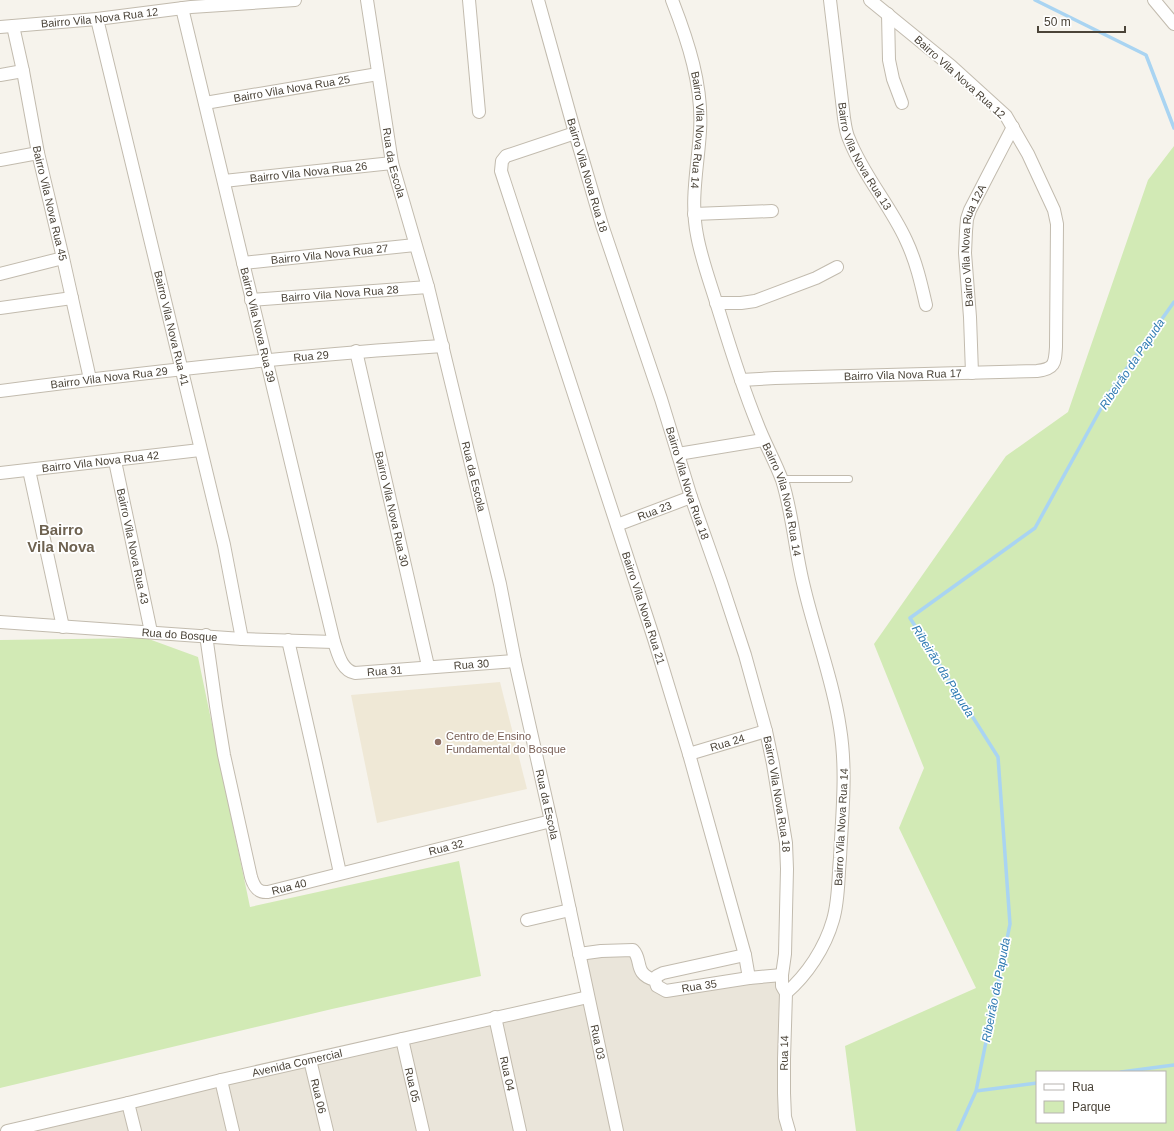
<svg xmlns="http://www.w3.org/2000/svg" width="1174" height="1131" font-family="Helvetica,sans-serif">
	<rect width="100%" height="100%" fill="#f6f3ec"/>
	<path fill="#eae5da" d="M627,950l30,36 125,-11 7,156h-782l580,-134 -8,-43z"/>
	<path fill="#efe8d6" d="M500,682l27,107 -150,34 -26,-128z"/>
	<path fill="#d2eab5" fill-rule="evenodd" d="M1174,146v985h-318l-11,-85 131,-58 -77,-160 25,-60 -50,-124 132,-188 62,-44 80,-232zM1037,1072h128v50h-128z
		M146,638l52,19 52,250 209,-46 22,115 -149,33 -332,79v-448z"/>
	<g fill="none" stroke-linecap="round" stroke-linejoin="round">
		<path stroke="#a9d4f2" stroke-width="3.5" d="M1035,0l111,55 28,73
			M1121,1072l53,-7
			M976,1091l61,-8
			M958,1131l18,-40 34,-167 -12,-167 -88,-139 125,-90 75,-136 64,-90"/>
		<defs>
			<path id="service" d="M781,479h68"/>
			<g id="minor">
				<path id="s1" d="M367,0l25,163 36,124 72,297 15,77 36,160 66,310"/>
				<path d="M469,0l10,112"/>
				<path id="s2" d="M538,0l37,133 27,92 59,174 30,98 30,85 24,73 21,76 7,33 13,79 1,26 -2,85 -3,21v11l4,7 -2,66v34l1,24 4,14"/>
				<path id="s3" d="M672,0c16,41 31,86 28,131 -2,35 -10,69 -3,104 4,23 13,47 20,70 12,39 24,79 40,118 7,19 18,38 25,57 11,35 13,72 22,107 11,47 29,93 36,141 7,43 2,87 0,130 -2,20 -1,42 -7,62 -8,28 -26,55 -47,73"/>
				<path id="s4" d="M830,0l14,118c1,7 2,15 5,21 14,36 41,66 57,101 10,21 15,43 20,65"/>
				<path d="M1154,0l20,24"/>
				<path id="s5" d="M182,8l152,634c4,11 7,28 21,31l160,-12"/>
				<path d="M888,14l1,46 4,19 9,24"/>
				<path id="s6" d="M97,19l127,526 18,94"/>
				<path id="s7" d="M13,26l10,45 15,82 25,105 27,121"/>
				<path id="s8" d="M0,27l97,-8 94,-12 104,-7"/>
				<path d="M0,75l23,-4"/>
				<path id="s9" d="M205,103l173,-29"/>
				<path id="s10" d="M575,133l-69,23 -4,5 -1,10 153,468 35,115 56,201 4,23"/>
				<path d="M0,160l38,-7"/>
				<path id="s11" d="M224,181l168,-18"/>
				<path d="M694,214l78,-3"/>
				<path id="s12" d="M243,263l172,-18"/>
				<path d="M0,274l63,-16"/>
				<path id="s13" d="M251,300l177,-13"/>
				<path d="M716,303h25l14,-2 61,-23 21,-11"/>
				<path d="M0,308l72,-10"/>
				<path id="s14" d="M356,351l72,315"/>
				<path id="s15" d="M972,373l-2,-56 -5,-64 1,-22 1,-12 3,-9 17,-33 26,-50"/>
				<path id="s16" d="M741,380l34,-2 262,-7c18,-2 18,-8 19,-24l1,-123 -3,-14 -26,-56 -22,-38 -55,-50 -81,-66"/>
				<path id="s17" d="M0,391c147,-19 295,-36 443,-45"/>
				<path d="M678,454l85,-14"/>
				<path id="s18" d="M115,461l36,171"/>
				<path d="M29,470l34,157"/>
				<path id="s19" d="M0,473l200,-23"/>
				<path id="s20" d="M617,525l74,-28"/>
				<path id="s21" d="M0,622l242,17 92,3"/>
				<path id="s22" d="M206,635l10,71 8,49 27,122c3,10 7,16 17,15l283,-71"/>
				<path d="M288,640l27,119 25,114"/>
				<path id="s23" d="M689,754l77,-23"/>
				<path d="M527,920l43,-10"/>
				<path id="s24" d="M579,954l22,-3 32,-1c10,10 0,24 22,30l2,6 9,5 83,-13 33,-3"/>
				<path d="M655,980l2,-4 6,-3 82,-18"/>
				<path id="s25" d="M495,1017l25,114"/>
				<path id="s26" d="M402,1039l21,92"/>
				<path id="s27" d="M310,1060l17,71"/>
				<path d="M221,1080l12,51"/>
				<path d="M128,1103l7,28"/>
				<path id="s28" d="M7,1131l121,-28 93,-23 367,-83"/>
			</g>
		</defs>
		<use href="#service" stroke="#c2bbae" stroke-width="8"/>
		<use href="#minor" stroke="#c2bbae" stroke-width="14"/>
		<use href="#service" stroke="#fff" stroke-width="6"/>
		<use href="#minor" stroke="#fff" stroke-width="12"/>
	</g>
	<circle fill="#8d6e63" stroke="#fff" stroke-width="1.5" cx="438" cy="742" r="4"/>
	<g text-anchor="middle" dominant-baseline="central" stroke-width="3.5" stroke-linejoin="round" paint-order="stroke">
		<g font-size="11" fill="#4b4439" stroke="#fff">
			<text stroke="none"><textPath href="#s8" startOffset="100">Bairro Vila Nova Rua 12</textPath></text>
			<text transform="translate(960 77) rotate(42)">Bairro Vila Nova Rua 12</text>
			<text stroke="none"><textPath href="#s9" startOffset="88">Bairro Vila Nova Rua 25</textPath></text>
			<text stroke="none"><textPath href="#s3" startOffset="134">Bairro Vila Nova Rua 14</textPath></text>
			<text stroke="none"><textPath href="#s4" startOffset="162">Bairro Vila Nova Rua 13</textPath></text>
			<text stroke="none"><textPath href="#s1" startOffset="165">Rua da Escola</textPath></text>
			<text stroke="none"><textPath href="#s11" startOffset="85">Bairro Vila Nova Rua 26</textPath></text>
			<text stroke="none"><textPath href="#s2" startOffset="182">Bairro Vila Nova Rua 18</textPath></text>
			<text stroke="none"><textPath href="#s7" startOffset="181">Bairro Vila Nova Rua 45</textPath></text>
			<text stroke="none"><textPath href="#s15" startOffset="129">Bairro Vila Nova Rua 12A</textPath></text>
			<text stroke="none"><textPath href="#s12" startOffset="87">Bairro Vila Nova Rua 27</textPath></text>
			<text stroke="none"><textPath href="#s13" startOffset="89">Bairro Vila Nova Rua 28</textPath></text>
			<text stroke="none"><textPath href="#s5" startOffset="326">Bairro Vila Nova Rua 39</textPath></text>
			<text stroke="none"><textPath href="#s6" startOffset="318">Bairro Vila Nova Rua 41</textPath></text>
			<text stroke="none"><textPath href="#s17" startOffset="313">Rua 29</textPath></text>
			<text stroke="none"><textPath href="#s16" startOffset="162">Bairro Vila Nova Rua 17</textPath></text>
			<text stroke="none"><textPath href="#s17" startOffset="110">Bairro Vila Nova Rua 29</textPath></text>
			<text stroke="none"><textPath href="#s19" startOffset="101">Bairro Vila Nova Rua 42</textPath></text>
			<text stroke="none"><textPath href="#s1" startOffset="489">Rua da Escola</textPath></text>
			<text stroke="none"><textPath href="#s2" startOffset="506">Bairro Vila Nova Rua 18</textPath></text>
			<text stroke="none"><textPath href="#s3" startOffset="518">Bairro Vila Nova Rua 14</textPath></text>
			<text stroke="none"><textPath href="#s14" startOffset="162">Bairro Vila Nova Rua 30</textPath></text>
			<text stroke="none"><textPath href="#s20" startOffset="40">Rua 23</textPath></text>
			<text stroke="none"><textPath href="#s18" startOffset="87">Bairro Vila Nova Rua 43</textPath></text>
			<text stroke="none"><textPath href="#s10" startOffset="549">Bairro Vila Nova Rua 21</textPath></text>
			<text stroke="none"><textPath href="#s21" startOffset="180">Rua do Bosque</textPath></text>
			<text stroke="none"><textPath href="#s5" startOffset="808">Rua 30</textPath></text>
			<text stroke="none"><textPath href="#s5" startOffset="721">Rua 31</textPath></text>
			<text stroke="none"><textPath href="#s23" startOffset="40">Rua 24</textPath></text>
			<text stroke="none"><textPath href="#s2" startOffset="830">Bairro Vila Nova Rua 18</textPath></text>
			<text stroke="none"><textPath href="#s1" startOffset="825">Rua da Escola</textPath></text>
			<text transform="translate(841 827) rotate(-87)">Bairro Vila Nova Rua 14</text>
			<text stroke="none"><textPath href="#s22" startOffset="455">Rua 32</textPath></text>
			<text stroke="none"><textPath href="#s22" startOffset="293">Rua 40</textPath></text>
			<text stroke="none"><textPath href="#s24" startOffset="144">Rua 35</textPath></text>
			<text stroke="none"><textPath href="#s1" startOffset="1068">Rua 03</textPath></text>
			<text transform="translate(784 1053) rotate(-89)">Rua 14</text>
			<text stroke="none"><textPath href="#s28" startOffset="298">Avenida Comercial</textPath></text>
			<text stroke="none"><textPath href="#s25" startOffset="58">Rua 04</textPath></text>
			<text stroke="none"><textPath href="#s26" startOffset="47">Rua 05</textPath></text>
			<text stroke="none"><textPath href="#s27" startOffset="37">Rua 06</textPath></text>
		</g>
		<g font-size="11" fill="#785e54" stroke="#fff" text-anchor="start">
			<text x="446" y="736">Centro de Ensino<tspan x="446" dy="13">Fundamental do Bosque</tspan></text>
		</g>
		<g font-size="12" font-style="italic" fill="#2e7ab2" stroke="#fff">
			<text transform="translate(1132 364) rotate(-56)">Ribeirão da Papuda</text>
			<text transform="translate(943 671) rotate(58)">Ribeirão da Papuda</text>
			<text transform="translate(996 990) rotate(-79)">Ribeirão da Papuda</text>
		</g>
		<g font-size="15" font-weight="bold" fill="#6e6250" stroke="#fff">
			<text x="61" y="529">Bairro<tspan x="61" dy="17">Vila Nova</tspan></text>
		</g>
	</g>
	<rect x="1036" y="1071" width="130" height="52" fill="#ffffff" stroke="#b7b4b0"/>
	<rect x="1044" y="1084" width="20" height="6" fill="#ffffff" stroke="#b7b4b0"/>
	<text x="1072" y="1091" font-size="12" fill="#4b4439">Rua</text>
	<rect x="1044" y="1101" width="20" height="12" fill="#d2eab5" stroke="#b7b4b0"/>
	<text x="1072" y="1111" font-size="12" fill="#4b4439">Parque</text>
	<path d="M1038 26v6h87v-6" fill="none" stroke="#4b4439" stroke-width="2"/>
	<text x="1044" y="26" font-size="12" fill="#4b4439" stroke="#ffffff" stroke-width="3" paint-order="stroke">50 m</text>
</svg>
